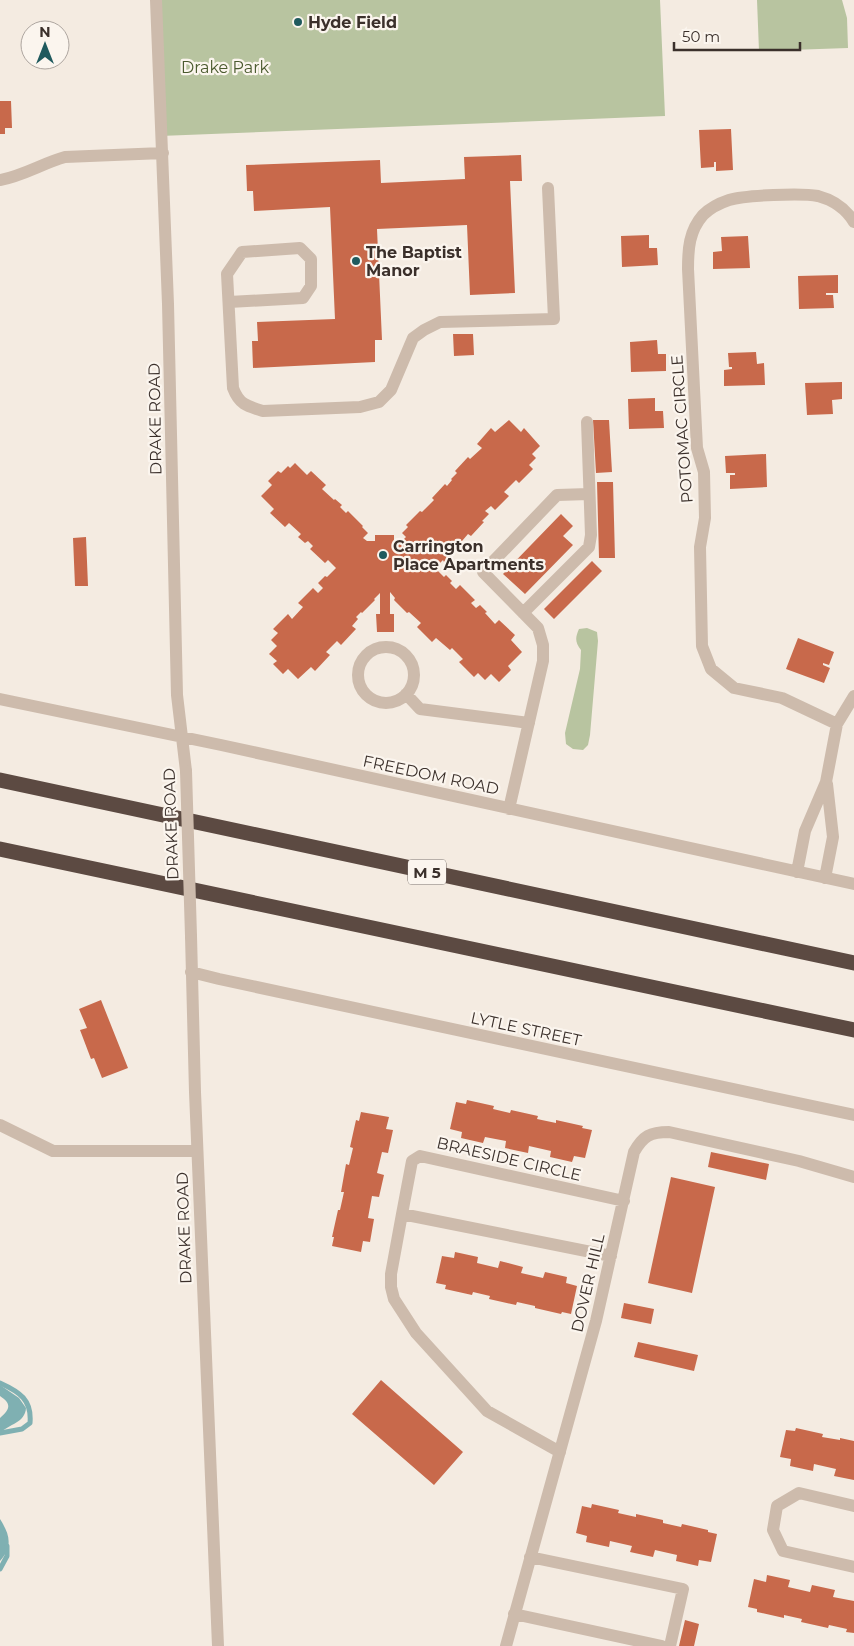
<svg xmlns="http://www.w3.org/2000/svg" width="854" height="1646" font-family="Montserrat,sans-serif">
	<rect width="100%" height="100%" fill="#f4ebe1"/>
	<path fill="#b8c4a0" d="M155,0h505l5,116 -505,20z
		M757,0h85l5,18 1,30 -89,3z
		M587,628l10,4 1,9 -8,94 -2,10 -5,5 -10,-1 -7,-5 -1,-11 15,-64 1,-19c-6,-8 -6,-12 -2,-21z"/>
	<path fill="#7fb0b2" d="M0,1385l19,13 7,10c-1,15 -17,16 -26,25v-15c10,-9 12,-14 0,-22z
		M0,1519c10,16 13,27 0,42z"/>
	<g fill="none" stroke-linecap="round" stroke-linejoin="round">
		<path stroke="#7fb0b2" stroke-width="5" d="M0,1383c20,9 32,17 30,40l-8,6 -22,4
			M0,1569l7,-13v-10"/>
	</g>
	<path fill="#c8694b" d="M0,101h11l1,27h-7v6h-5z
		M731,129l2,41 -17,1v-9h-2v5l-13,1 -2,-38z
		M521,155l1,26h-12l5,112 -45,2 -3,-70 -90,4 5,111h-7v22l-122,6 -1,-27h6l-1,-19 78,-3 -5,-112 -76,4 -1,-20h-6l-1,-26 134,-5 1,23 84,-4 -1,-22z
		M649,235v13h8l1,17 -36,2 -1,-31z
		M748,236l2,32 -37,1v-17l9,-1 -1,-14z
		M838,275v18h-12v2h7l1,13 -35,1 -1,-33z
		M453,334h20l1,21 -20,1z
		M657,340l1,14h8v17l-35,1 -1,-30z
		M756,352l1,12 7,-1 1,22 -41,1v-16l8,-1v-2h-3l-1,-14z
		M842,382v17l-10,1 1,14 -26,1 -2,-32z
		M655,398v13h8l1,17 -35,1 -1,-30z
		M509,420l12,12 3,-4 16,18 -8,8 4,4 -7,7 4,4 -14,14 -3,-3 -12,12 5,4 -14,14 -4,-4 -6,5 4,3 -7,7 2,1 -13,14 -3,-2 -24,28 -1,-2 -8,8 9,9 2,-2 6,6 -2,2 6,6 4,-4 15,15 -4,3 5,5 4,-3 7,7 -2,1 10,11 4,-4 16,15 -4,5 11,12 -14,14 3,4 -12,12 -8,-8 -6,6 -7,-7 -4,4 -15,-15 4,-3 -11,-11 -2,2 -14,-12 -4,4 -15,-15 4,-4 -12,-11 -2,1 -13,-13 1,-2 -5,-6v22h4v18h-17l-1,-18h4v-21l-6,6 1,1 -13,13 -1,-1 -5,5 2,2 -6,7 4,3 -15,16 -4,-4 -11,11 4,3 -15,16 -4,-4 -13,12 -10,-10 -5,5 -10,-10 4,-3 -8,-7 8,-8 -6,-6 7,-7 -5,-4 15,-15 4,5 11,-12 -5,-4 15,-15 5,5 5,-5 -5,-5 7,-7 2,1 9,-9 -8,-8 -3,3 -15,-14 3,-3 -5,-5 -3,2 -7,-6 3,-3 -12,-11 -4,4 -15,-14 4,-4 -13,-13 11,-11 -4,-4 10,-10 3,2 7,-7 2,2 5,-5 12,12 4,-4 15,14 -4,4 12,11 1,-1 7,6 -2,2 6,6 2,-2 15,15 -1,1 6,6 -5,5 4,3h8v-6h19v6h8l4,-4 -4,-4 6,-6 -2,-2 14,-14 2,1 12,-12 -2,-2 13,-14 2,2 5,-6 -1,-1 6,-6 -2,-2 13,-14 2,2 12,-11 -5,-4 14,-16 4,4z
		M593,420h16l3,52 -16,1z
		M766,454l1,33 -37,2v-14h5v-2h-9l-1,-17z
		M597,482h16l2,76h-16z
		M561,514l12,12 -10,10 10,9 -48,49 -22,-20z
		M86,537l2,49h-13l-2,-48z
		M592,561l10,10 -48,48 -10,-10z
		M798,638l36,14 -5,13 -6,-2v2l7,3 -6,15 -38,-14z
		M101,1000l27,68 -26,10 -8,-20 -3,1 -11,-29 7,-2 -8,-19z
		M467,1100l27,6 -1,3 17,4 1,-3 27,6 -1,3 19,4v-3l27,6 -1,2 10,2 -7,28 -11,-2 -2,6 -22,-5 1,-6 -22,-5 -1,7 -23,-5 1,-7 -21,-4 -2,6 -22,-5 1,-6 -12,-3 6,-27 10,2z
		M361,1112l28,5 -3,12 7,1 -5,23 -6,-1 -5,21 7,2 -5,22 -7,-1 -4,22 6,1 -4,23 -7,-1 -2,11 -29,-6 2,-9h-2l6,-27h2l4,-18h-3l5,-28 3,1 4,-17 -3,-1 6,-27 3,1z
		M711,1152l58,12 -3,16 -58,-13z
		M671,1177l44,10 -23,106 -44,-10z
		M455,1252l23,5 -1,6 21,5 2,-7 23,6 -2,6 22,5 2,-6 22,5 -1,6 11,3 -6,28 -9,-2 -1,2 -26,-6v-2l-18,-4 -1,3 -27,-6 1,-3 -17,-4 -1,3 -27,-6 1,-4 -10,-2 6,-27 12,2z
		M624,1303l30,6 -3,15 -30,-6z
		M638,1342l60,13 -4,16 -60,-14z
		M381,1380l82,72 -29,33 -82,-71z
		M796,1428l27,6 -1,3 18,3v-2l14,3v39l-20,-4 2,-7 -22,-5 -1,7 -23,-5 1,-7 -11,-2 6,-27 9,1z
		M592,1504l27,6 -1,3 18,4v-3l27,6v3l18,4 1,-3 26,6v2l9,2 -6,28 -12,-2 -1,6 -22,-5 1,-6 -22,-5 -2,7 -23,-5 2,-6 -22,-5 -1,6 -23,-5 1,-6 -11,-3 6,-27 9,2z
		M767,1575l23,5 -2,7 22,5 2,-7 23,5 -2,7 21,4v32l-8,-1 1,-3 -18,-4 -1,3 -27,-6 1,-3 -18,-4v3l-27,-6v-3l-9,-2 6,-28 12,3z
		M685,1620l14,4 -5,22h-15z"/>
	<g fill="none" stroke-linecap="round" stroke-linejoin="round">
		<path stroke="#cdbbac" stroke-width="12" d="M156,0l12,304 9,391 9,76
			M0,180c23,-4 43,-17 65,-23l98,-4
			M854,222c-8,-13 -21,-22 -36,-26 -16,-3 -73,-1 -89,4 -9,3 -19,8 -26,15 -14,16 -15,34 -15,54l9,179 7,24 1,46 -5,29 2,99 9,23 23,19 48,10 55,26 17,-28
			M229,302l74,-4 8,-12v-27l-11,-11 -58,4 -15,22 6,114c6,16 13,18 30,23l97,-4 19,-5 12,-12 22,-52 11,-8 16,-8 114,-3 -6,-131
			M523,613l66,-66 2,-12 -4,-113
			M358 675a28 28 0 1 1 56 0a28 28 0 1 1-56 0Z
			M406,694l14,15 109,14
			M0,699l221,46 633,139
			M509,809l34,-148v-16l-5,-17 -55,-56 74,-77 32,-1
			M797,872l8,-41 21,-49 11,-58
			M825,878l8,-41 -6,-53
			M191,936l4,156 23,554
			M191,972l28,7 635,136
			M0,1125l53,26h144
			M402,1214l10,-53 8,-5 204,45
			M560,1452l-73,-41 -71,-78 -22,-34 -3,-12v-13l11,-60 209,42
			M854,1506l-55,-13 -22,13 -4,24 10,21 71,16
			M530,1557l153,32 -13,57
			M514,1614l148,32
			M506,1646l90,-325 38,-169c9,-16 16,-20 35,-20l130,29 55,16"/>
		<path stroke="#5c4a42" stroke-width="15" d="M0,780l854,183
			M0,849l854,181"/>
		<path stroke="#cdbbac" stroke-width="12" d="M186,771l5,165"/>
	</g>
	<g fill="#1f5a5e" stroke="#fbf5ee" stroke-width="2">
		<circle cx="298" cy="22" r="5"/>
		<circle cx="356" cy="261" r="5"/>
		<circle cx="383" cy="555" r="5"/>
	</g>
	<g text-anchor="middle" dominant-baseline="central" stroke-width="4.5" stroke-linejoin="round" paint-order="stroke">
		<rect fill="#fbf5ee" stroke="#756b66" stroke-width="1" x="408" y="859.5" width="38" height="25" rx="4"/>
		<g font-size="15" font-weight="bold" fill="#3b302b">
			<text x="427" y="872">M 5</text>
		</g>
		<g font-size="16" font-weight="bold" fill="#3b302b" stroke="#fbf5ee" text-anchor="start">
			<text x="308" y="22">Hyde Field</text>
			<text x="366" y="252">The Baptist<tspan x="366" dy="18">Manor</tspan></text>
			<text x="393" y="546">Carrington<tspan x="393" dy="18">Place Apartments</tspan></text>
		</g>
		<g font-size="16" fill="#4a5a2e" stroke="#fbf5ee">
			<text x="225" y="67">Drake Park</text>
		</g>
		<g font-size="16" fill="#3b302b" stroke="#fbf5ee">
			<text transform="translate(155 419) rotate(-91)">DRAKE ROAD</text>
			<text transform="translate(682 429) rotate(-94)">POTOMAC CIRCLE</text>
			<text transform="translate(431 775) rotate(12)">FREEDOM ROAD</text>
			<text transform="translate(171 824) rotate(-92)">DRAKE ROAD</text>
			<text transform="translate(526 1029) rotate(12)">LYTLE STREET</text>
			<text transform="translate(509 1159) rotate(13)">BRAESIDE CIRCLE</text>
			<text transform="translate(184 1228) rotate(-92)">DRAKE ROAD</text>
			<text transform="translate(588 1283) rotate(-77)">DOVER HILL</text>
		</g>
	</g>
	<g transform="translate(45 45)"><circle r="24" fill="#fbf5ee" stroke="#aea6a0"/>
	<path d="M0-4L9 19L0 12L-9 19Z" fill="#1f5a5e"/>
	<text y="-8" font-size="14" font-weight="bold" text-anchor="middle" fill="#3b302b">N</text>
	</g>
	<path d="M674 42v8h126v-8" fill="none" stroke="#3b302b" stroke-width="2.5"/>
	<text x="682" y="42" font-size="15" fill="#3b302b" stroke="#fbf5ee" stroke-width="4" paint-order="stroke">50 m</text>
</svg>
